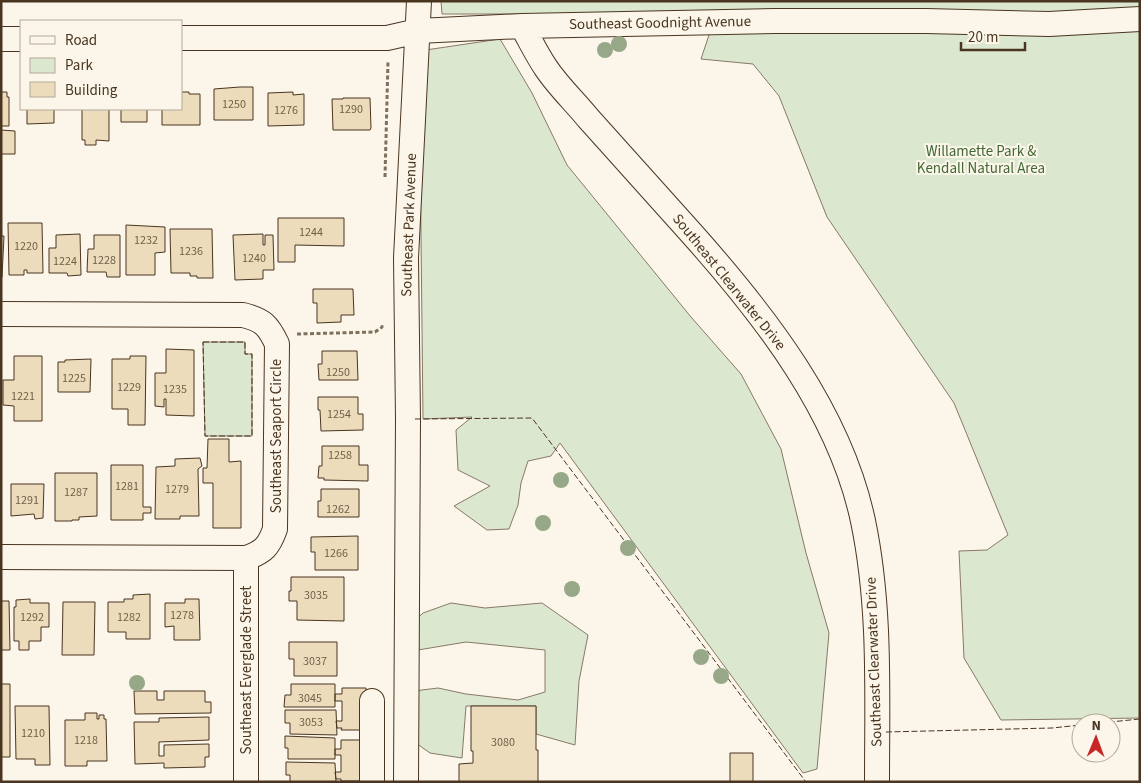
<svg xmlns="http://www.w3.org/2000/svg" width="1141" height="783" font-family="'Source Sans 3',sans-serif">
	<rect width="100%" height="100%" fill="#fbf6e9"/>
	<path fill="#dce7d0" stroke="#887966" d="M441,1h699v717l-139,2 -37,-62 -5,-107 28,-1 21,-15 -54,-132 -127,-186 -48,-121 -26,-32 -52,-5 15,-45h-274z
		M500,39l32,54 35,72 124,152 50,57 40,75 25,104 23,80 -12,136 -14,4 -243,-330 -9,13 -23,5 -7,22 -3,22 -9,24 -22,1 -33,-24 36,-20 -32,-16 -2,-40 16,-13 -49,2 -4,-368z
		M203,342h42v12h7v82h-47z
		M451,603l34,5 57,-5 46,32 -9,46 -4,64 -39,-11v-28h-70l-4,52 -32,-5 -24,-17v-44l32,-4 28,6 52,6 27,-8v-42l-79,-8 -48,8 -11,-22 16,-15z"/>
	<path fill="#ecdcbc" stroke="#4a3520" d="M240,87h13v33h-39v-31z
		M1,92h6v5h2v29h-8z
		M181,92h8v2h11v31h-38v-16h19z
		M293,92v3l11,-1v31l-36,1v-33z
		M343,98h27l1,30 -1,2h-37l-1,-31h11z
		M27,109h27v14l-27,1z
		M82,109h27v32l-13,-1v5h-11v-5h-3z
		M121,109h26v13h-26z
		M1,130l14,1v23h-14z
		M278,218h66v28l-49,-1v17h-17z
		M8,223h34l1,50h-16v-3h-3v5h-15z
		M126,225l39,2v25l-10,1v22h-29z
		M170,229h42l1,49h-16v-2h-7v-3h-19z
		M80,234l1,41 -13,1 -1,-3h-18v-25h7v-13z
		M263,234v11h2v-10h8l1,35h-11v9l-28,1 -2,-45z
		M94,235h26v42h-13l-1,-5h-19l1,-23h6z
		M1,236h3l-2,41h-1z
		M313,289h40l1,26h-13v7l-24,1v-20h-4z
		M166,349l28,1v66l-28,-1v-16h-2v8l-9,-1v-33h11z
		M322,351h35l1,29h-39l-1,-16h4z
		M14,356h28v65h-28v-15l-11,-1v-25h11z
		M130,356h16l-1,69h-17v-16h-16v-50h18z
		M91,359l-1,33h-32v-30h7v-2z
		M318,397h40v17h5v16l-42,1 -1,-21h-2z
		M208,439h21v23l12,-1v67h-28v-45h-10v-15h4z
		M322,446h37v19h9v16l-44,-1v-2h-6l1,-12h3z
		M200,458l2,8 -4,3 1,47h-19v3h-25l1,-52 19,-1v-7z
		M111,465h32v42h8v6h-8v7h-32z
		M55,473h42v43l-18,1v3h-7v1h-17z
		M11,484h33l-1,34 -8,1 -1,-5 -23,2z
		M321,489h38v28h-41v-16h3z
		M358,536v34h-43v-18h-4v-15z
		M291,577h53v44l-47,-1v-19h-8v-10h2z
		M150,594v45h-24v-7h-18v-30h16v-3h9v-4z
		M30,599v4h19v24h-8v14h-12v9h-10v-9h-5v-34h2v-7z
		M185,599h14l1,41h-26v-14l-9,1v-24h20z
		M1,601h8l1,49h-9z
		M63,602h32l-1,53h-32z
		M289,642h48v34h-43v-17h-5z
		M1,684h9v73h-9z
		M291,684h44v23h-51l1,-12h6z
		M342,688h24v42h-25l1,-2h-5l-1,-7h6v-20h-7v-7h7z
		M134,691h23v9h7v-9h41v11h6v11l-76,1z
		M15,706h34l1,59h-15v-6h-19z
		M471,706h65v44h2v32h-79v-18l14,-1v-12h-2z
		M285,710h51l1,25 -47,-1v-11h-5z
		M85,713h12v6h2v-4h5v4h2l1,42h-20v5h-22v-46h20z
		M209,717v23l-50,2v14h5v-11l45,-1v13h-4v10l-41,1v-5l-29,1 -1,-42h25v-4z
		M285,736l50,2v21h-47v-11h-3z
		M341,740h24v41h-24v-2h-5l-1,-7h6v-17h-6v-6h6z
		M730,753h23v29h-23z
		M286,762l49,1 1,19h-46v-7h-4z"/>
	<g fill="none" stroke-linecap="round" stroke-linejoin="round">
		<defs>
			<path id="minor" d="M522,26c8,14 15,29 24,42 12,18 28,33 42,50 35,39 70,78 105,117 72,81 147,177 170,286 18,86 14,174 14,261
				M181,38h206l31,-7 104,-5 253,-5h151l123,3 91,-5
				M1,39h20
				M1,314l242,1c20,5 25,10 34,29l-2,185c-6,17 -11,23 -29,29l-245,-1
				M246,782v-224
				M372,782v-81
				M406,782l2,-363 -2,-161 13,-257"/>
		</defs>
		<use href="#minor" stroke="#4a3520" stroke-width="26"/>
		<path stroke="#7f6f5c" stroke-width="3" stroke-dasharray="4 2.5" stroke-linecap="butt" d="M385,177l3,-116
			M297,334l78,-2 7,-5v-4"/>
		<use href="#minor" stroke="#fbf6e9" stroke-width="24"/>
		<path stroke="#4a3520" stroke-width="1" stroke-dasharray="6 2.5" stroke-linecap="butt" d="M203,342h42v12h7v82h-47z
			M415,419l117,-1 274,364
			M1100,723l40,-4
			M886,732l166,-4 29,-3"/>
	</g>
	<g fill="#96a887">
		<circle cx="619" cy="44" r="8"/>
		<circle cx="605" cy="50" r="8"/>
		<circle cx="561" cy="480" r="8"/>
		<circle cx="543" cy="523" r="8"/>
		<circle cx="628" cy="548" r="8"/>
		<circle cx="572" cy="589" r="8"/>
		<circle cx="701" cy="657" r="8"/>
		<circle cx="721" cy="676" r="8"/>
		<circle cx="137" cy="683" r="8"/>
	</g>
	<g text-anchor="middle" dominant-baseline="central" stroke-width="4" stroke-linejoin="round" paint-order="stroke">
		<g font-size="12" fill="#725f47">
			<text x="234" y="104">1250</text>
			<text x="351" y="109">1290</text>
			<text x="286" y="110">1276</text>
			<text x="311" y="232">1244</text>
			<text x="146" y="240">1232</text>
			<text x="26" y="246">1220</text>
			<text x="191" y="251">1236</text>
			<text x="254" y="258">1240</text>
			<text x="104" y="260">1228</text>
			<text x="65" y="261">1224</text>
			<text x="338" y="372">1250</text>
			<text x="74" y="378">1225</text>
			<text x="129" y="387">1229</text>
			<text x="175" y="389">1235</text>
			<text x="23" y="396">1221</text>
			<text x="339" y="414">1254</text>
			<text x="340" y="455">1258</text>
			<text x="127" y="486">1281</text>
			<text x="177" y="489">1279</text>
			<text x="76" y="492">1287</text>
			<text x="27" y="500">1291</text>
			<text x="338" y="509">1262</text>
			<text x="336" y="553">1266</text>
			<text x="316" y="595">3035</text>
			<text x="182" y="615">1278</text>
			<text x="32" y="617">1292</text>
			<text x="129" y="617">1282</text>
			<text x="315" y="661">3037</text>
			<text x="310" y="698">3045</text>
			<text x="311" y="722">3053</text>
			<text x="33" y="733">1210</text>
			<text x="86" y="740">1218</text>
			<text x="503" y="742">3080</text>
		</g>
		<g font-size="15" fill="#4a3520" stroke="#fbf6e9">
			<text transform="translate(660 23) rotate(-1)">Southeast Goodnight Avenue</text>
			<text transform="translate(409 225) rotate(-88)">Southeast Park Avenue</text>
			<text transform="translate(729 282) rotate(51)">Southeast Clearwater Drive</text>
			<text transform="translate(276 436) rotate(-90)">Southeast Seaport Circle</text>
			<text transform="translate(874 662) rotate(-92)">Southeast Clearwater Drive</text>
			<text transform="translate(246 670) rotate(-90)">Southeast Everglade Street</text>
		</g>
		<g font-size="15" fill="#436837" stroke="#fbf6e9">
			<text x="981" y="151">Willamette Park &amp;<tspan x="981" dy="17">Kendall Natural Area</tspan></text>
		</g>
	</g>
	<rect width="1141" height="783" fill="none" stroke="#4a3520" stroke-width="5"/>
	<rect x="20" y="20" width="162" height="90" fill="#fbf6e9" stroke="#b4a999"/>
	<rect x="30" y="36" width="25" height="8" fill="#fbf6e9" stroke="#b4a999"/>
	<text x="65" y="45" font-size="15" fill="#4a3520">Road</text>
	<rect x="30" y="58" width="25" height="15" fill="#dce7d0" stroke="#b4a999"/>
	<text x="65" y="70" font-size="15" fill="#4a3520">Park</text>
	<rect x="30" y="82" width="25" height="15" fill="#ecdcbc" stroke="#b4a999"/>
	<text x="65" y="95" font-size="15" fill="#4a3520">Building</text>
	<g transform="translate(1096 738) rotate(1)"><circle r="24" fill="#fbf6e9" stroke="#b4a999"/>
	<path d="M0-4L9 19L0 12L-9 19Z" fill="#c62828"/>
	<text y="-8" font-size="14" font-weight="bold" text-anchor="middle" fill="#4a3520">N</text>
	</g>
	<path d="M961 42v8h64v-8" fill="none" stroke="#4a3520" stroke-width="2.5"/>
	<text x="968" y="42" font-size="15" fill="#4a3520" stroke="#fbf6e9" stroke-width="4" paint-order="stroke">20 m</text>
</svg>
